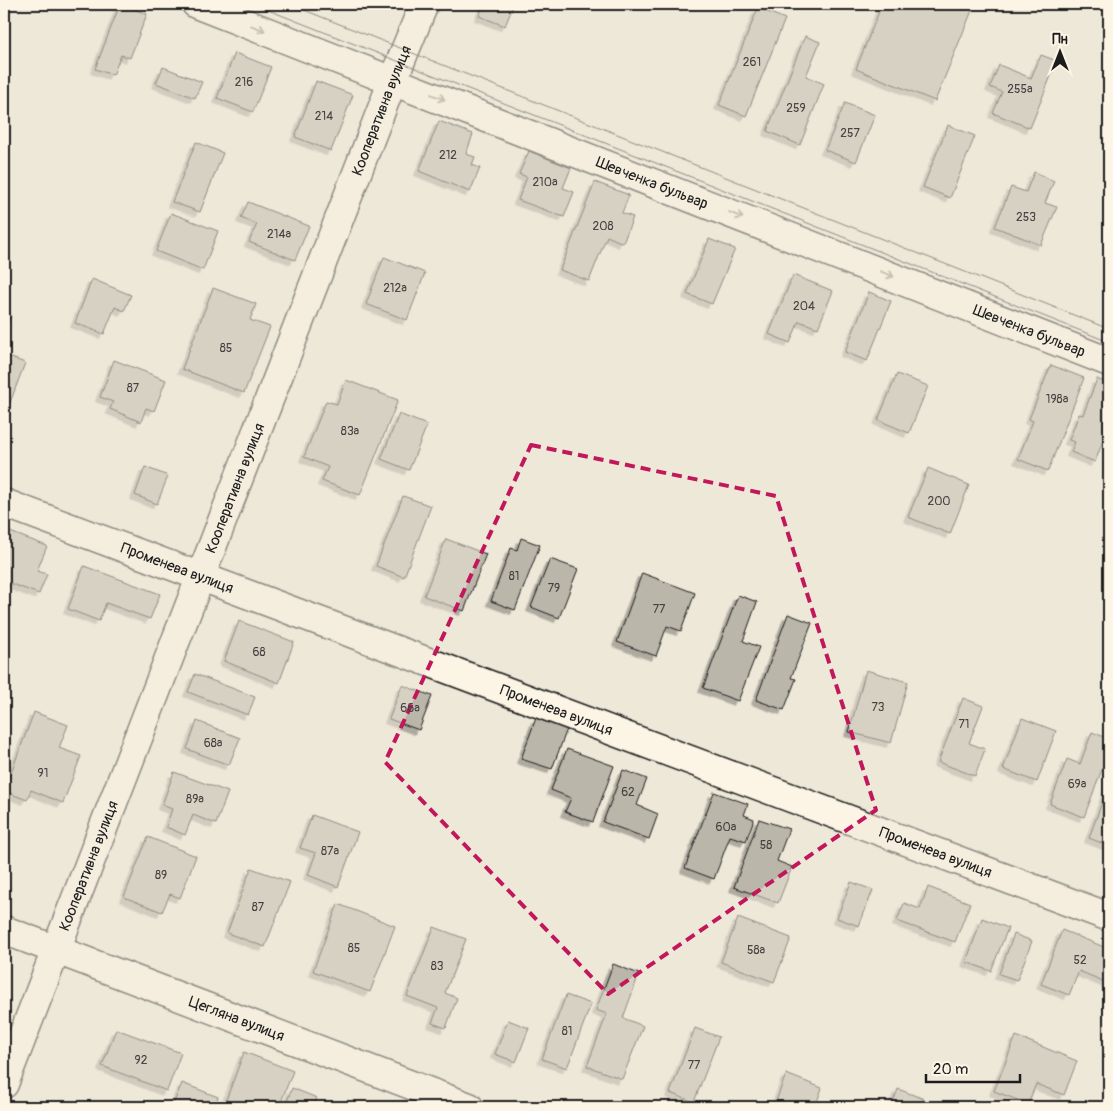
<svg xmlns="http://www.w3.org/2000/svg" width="1113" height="1111" font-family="Pangolin,sans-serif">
	<defs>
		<filter id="shadow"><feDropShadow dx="-4.5" dy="4.5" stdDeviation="0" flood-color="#0004"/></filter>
	</defs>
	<rect width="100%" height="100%" fill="#eee8d9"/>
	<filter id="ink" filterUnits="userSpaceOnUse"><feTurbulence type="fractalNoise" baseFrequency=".02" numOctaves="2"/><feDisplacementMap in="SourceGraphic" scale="10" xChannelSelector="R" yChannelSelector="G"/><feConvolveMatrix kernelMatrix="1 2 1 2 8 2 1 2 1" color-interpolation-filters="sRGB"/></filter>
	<g filter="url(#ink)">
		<path fill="#bab6aa" stroke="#1c1c1c" filter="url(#shadow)" d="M120,4l27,10 -17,44 -9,-3 -8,20 -18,-6z
			M484,4h30l-9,22 -26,-10z
			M882,4h80l11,4 -38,93 -79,-32z
			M758,8l27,11 -39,97 -27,-11z
			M805,36l15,6 -14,34 18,8 -24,61 -33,-14z
			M235,53l36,14 -18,45 -36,-14z
			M1041,55l16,6 -27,67 -37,-15 9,-21 -12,-5 9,-22 32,13z
			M163,67l39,15 -7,16 -39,-15z
			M316,81l37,14 -22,56 -36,-14z
			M845,103l30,12 -19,47 -31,-12z
			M439,121l34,13 -7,20 9,3 -3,8 8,3 -10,24 -51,-21z
			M948,125l27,11 -25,62 -27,-11z
			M196,142l27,11 -23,59 -28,-10z
			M529,151l42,17 -8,20 11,4 -10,25 -46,-17 9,-23 -8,-3z
			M1034,172l20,9 -9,22 12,4 -16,38 -46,-18 16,-40 15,5z
			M595,182l34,13 -7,18 11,4 -10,26 -16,-7 -18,45 -29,-11z
			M248,202l61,24 -14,34 -46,-18 8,-18 -16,-6z
			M171,213l47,18 -15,39 -47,-19z
			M709,239l26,10 -23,55 -25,-10z
			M384,257l41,16 -18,47 -41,-16z
			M793,275l40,16 -15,37 -19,-7 -9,22 -21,-9z
			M92,279l39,16 -7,16 -9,-4 -11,27 -29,-11z
			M213,288l43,16 -6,16 20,7 -26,66 -62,-24z
			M869,292l22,9 -24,60 -22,-9z
			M4,313l7,2 -7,21z
			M4,355l21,8 -19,50 -2,-1z
			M114,360l52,20 -12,31 -8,-3 -5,14 -31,-13 3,-7 -13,-5z
			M1051,365l33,13 -36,93 -30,-12 15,-38 -4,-2z
			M897,374l31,12 -19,47 -31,-13z
			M1097,379l12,5v41l-14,37 -24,-10 4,-10 -6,-2 10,-26 4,1z
			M346,380l52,20 -38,95 -38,-14 6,-14 -24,-10 22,-56 11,3z
			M399,414l28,11 -18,45 -28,-11z
			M145,467l23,9 -11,28 -22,-9z
			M928,468l41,17 -19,49 -42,-17z
			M403,496l28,10 -27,71 -28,-11z
			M10,532l37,14 -10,25 10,3 -8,20 -35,-13v-34z
			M521,538l19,7 -25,65 -24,-9 20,-53 6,2z
			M446,539l40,15 -22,57 -40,-15z
			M550,559l28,10 -19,49 -28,-11z
			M84,566l76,28 -10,25 -44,-16 -7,18 -31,-12z
			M642,573l53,20 -14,38 -14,-5 -11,30 -39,-14z
			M738,595l19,7 -14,39 16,6 -21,54 -35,-13z
			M788,614l24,9 -21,55 5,1 -12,31 -28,-10z
			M239,621l55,21 -15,41 -55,-22z
			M866,670l42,12 -17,61 -42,-11z
			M195,674l60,23 -7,18 -60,-23z
			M402,685l30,11 -13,34 -30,-11z
			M963,698l20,8 -14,37 16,6 -10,27 -37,-14z
			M34,712l34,13 -9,23 22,8 -18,47 -32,-13 -4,10 -23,-9z
			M536,718l31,11 -15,40 -31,-10z
			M1022,718l34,13 -19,51 -34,-13z
			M197,721l43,17 -11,27 -42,-16z
			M1092,732l17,7v12l-25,66 -34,-13 17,-45 13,5z
			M567,749l47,17 -21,56 -28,-10 6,-14 -20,-8z
			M623,770l24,9 -10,26 21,9 -9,25 -46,-17z
			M174,772l54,20 -12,32 -23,-9 -8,20 -19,-8 6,-18 -10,-4z
			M1109,783v63l-20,-8z
			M714,792l34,12 -4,11 10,4 -8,22 -16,-5 -16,43 -29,-11z
			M312,815l46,17 -20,55 -30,-12 8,-22 -16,-5z
			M759,819l30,10 -12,32 15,6 -14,36 -44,-16z
			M148,837l48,19 -16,42 -10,-4 -8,18 -38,-15z
			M251,868l39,14 -25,65 -38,-14z
			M851,882l22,8 -14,36 -22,-8z
			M928,887l42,16 -15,39 -58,-21 7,-18 16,6z
			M338,904l57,22 -25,66 -57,-21z
			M738,918l53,20 -17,44 -53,-20z
			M982,918l26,10 -17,43 -25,-9z
			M434,927l32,12 -21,54 12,5 -11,30 -14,-5 6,-15 -31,-12z
			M1062,930l47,19 -1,34 -29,-12 -10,24 -28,-11z
			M1014,934l18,7 -15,39 -18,-6z
			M613,964l26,10 -16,44 20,8 -21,53 -35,-13 20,-52 -11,-4z
			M566,995l25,9 -24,64 -25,-9z
			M508,1020l21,8 -13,34 -21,-8z
			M695,1028l24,9 -25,65 -24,-9z
			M116,1029l65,24 -14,38 -65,-25z
			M1016,1036l61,25 -13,34 -28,-11 -8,20 -34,-13z
			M244,1052l49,19 -14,36h-39v-1l-14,-6z
			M786,1074l36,14 -7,19h-41z
			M182,1083l36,14 -4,10h-42z
			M292,1088l25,10 -4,9h-28z
			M898,1089l26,10 -3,8h-30z"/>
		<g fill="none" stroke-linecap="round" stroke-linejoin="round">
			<defs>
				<g id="street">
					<path id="s1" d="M196,4l913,358"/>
					<path id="s2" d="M4,503l1105,414"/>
					<path id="s3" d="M4,930l465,177"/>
					<path id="s4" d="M4,1084l389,-1004 31,-76"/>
				</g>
			</defs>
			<use href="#street" stroke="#1c1c1c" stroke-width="31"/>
			<use href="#street" stroke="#fcf5e5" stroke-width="28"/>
			<path stroke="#1c1c1c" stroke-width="1" d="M253,4l856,338
				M289,4l820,325"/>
		</g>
		<defs><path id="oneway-shaft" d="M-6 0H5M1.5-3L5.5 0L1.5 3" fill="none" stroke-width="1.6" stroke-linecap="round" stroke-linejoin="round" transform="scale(1.25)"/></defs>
		<g stroke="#97938b">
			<use href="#oneway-shaft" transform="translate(258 28) rotate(21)"/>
			<use href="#oneway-shaft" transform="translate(438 97) rotate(22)"/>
			<use href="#oneway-shaft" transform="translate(736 215) rotate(22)"/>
			<use href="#oneway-shaft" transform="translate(887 274) rotate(22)"/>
		</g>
	</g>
	<path d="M0 0H1113V1111H0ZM531,445l245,51 100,314 -268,184 -223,-232z" fill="#eee8d9" fill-opacity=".55" fill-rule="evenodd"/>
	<path fill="none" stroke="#c2185b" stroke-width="4" stroke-dasharray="10 6" stroke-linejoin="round" d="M531,445l245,51 100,314 -268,184 -223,-232z"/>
	<g text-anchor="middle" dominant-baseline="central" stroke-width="4" stroke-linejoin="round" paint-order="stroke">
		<g font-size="12" fill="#444240">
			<text x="752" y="62">261</text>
			<text x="244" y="82">216</text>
			<text x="1020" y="89">255а</text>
			<text x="796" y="108">259</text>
			<text x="324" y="116">214</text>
			<text x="850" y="133">257</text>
			<text x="448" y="155">212</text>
			<text x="545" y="182">210а</text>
			<text x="1026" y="217">253</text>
			<text x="603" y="226">208</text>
			<text x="279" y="234">214а</text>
			<text x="395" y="288">212а</text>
			<text x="804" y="306">204</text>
			<text x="226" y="348">85</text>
			<text x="133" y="388">87</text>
			<text x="1057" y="399">198а</text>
			<text x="350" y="431">83а</text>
			<text x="939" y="501">200</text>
			<text x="514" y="576">81</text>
			<text x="554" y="588">79</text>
			<text x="659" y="609">77</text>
			<text x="259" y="652">68</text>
			<text x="878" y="707">73</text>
			<text x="410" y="708">66а</text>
			<text x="964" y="724">71</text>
			<text x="213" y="743">68а</text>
			<text x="43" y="773">91</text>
			<text x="1077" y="784">69а</text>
			<text x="628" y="792">62</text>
			<text x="195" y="799">89а</text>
			<text x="726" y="827">60а</text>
			<text x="766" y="845">58</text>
			<text x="330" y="851">87а</text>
			<text x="161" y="875">89</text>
			<text x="258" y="907">87</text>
			<text x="354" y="948">85</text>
			<text x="756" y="950">58а</text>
			<text x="1080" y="960">52</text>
			<text x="437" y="966">83</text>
			<text x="567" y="1031">81</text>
			<text x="141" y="1060">92</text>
			<text x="694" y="1065">77</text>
		</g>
		<g font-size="15" fill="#1c1c1c" stroke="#fcf5e5">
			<text stroke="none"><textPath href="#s4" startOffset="1044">Кооперативна вулиця</textPath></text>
			<text stroke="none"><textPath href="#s1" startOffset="490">Шевченка бульвар</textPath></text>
			<text stroke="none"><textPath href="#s1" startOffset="895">Шевченка бульвар</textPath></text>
			<text stroke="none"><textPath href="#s4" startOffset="639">Кооперативна вулиця</textPath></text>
			<text stroke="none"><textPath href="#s2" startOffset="185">Променева вулиця</textPath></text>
			<text stroke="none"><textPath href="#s2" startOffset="590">Променева вулиця</textPath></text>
			<text stroke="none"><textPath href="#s2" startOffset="995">Променева вулиця</textPath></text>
			<text stroke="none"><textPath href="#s4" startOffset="234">Кооперативна вулиця</textPath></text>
			<text stroke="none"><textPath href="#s3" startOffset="249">Цегляна вулиця</textPath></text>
		</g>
	</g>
	<rect width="1113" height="1111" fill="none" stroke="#fcf5e5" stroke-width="20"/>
	<rect x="10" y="10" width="1093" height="1091" fill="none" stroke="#1c1c1c" stroke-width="2" filter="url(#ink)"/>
	<g transform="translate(1060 52)" stroke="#fcf5e5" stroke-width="4" paint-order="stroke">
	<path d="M0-4L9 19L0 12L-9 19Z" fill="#1c1c1c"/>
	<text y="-8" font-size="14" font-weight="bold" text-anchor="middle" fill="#1c1c1c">Пн</text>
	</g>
	<path d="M926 1074v8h94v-8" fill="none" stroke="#1c1c1c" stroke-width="2.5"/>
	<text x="933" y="1074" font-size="15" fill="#1c1c1c" stroke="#fcf5e5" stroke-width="4" paint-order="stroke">20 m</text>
</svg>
